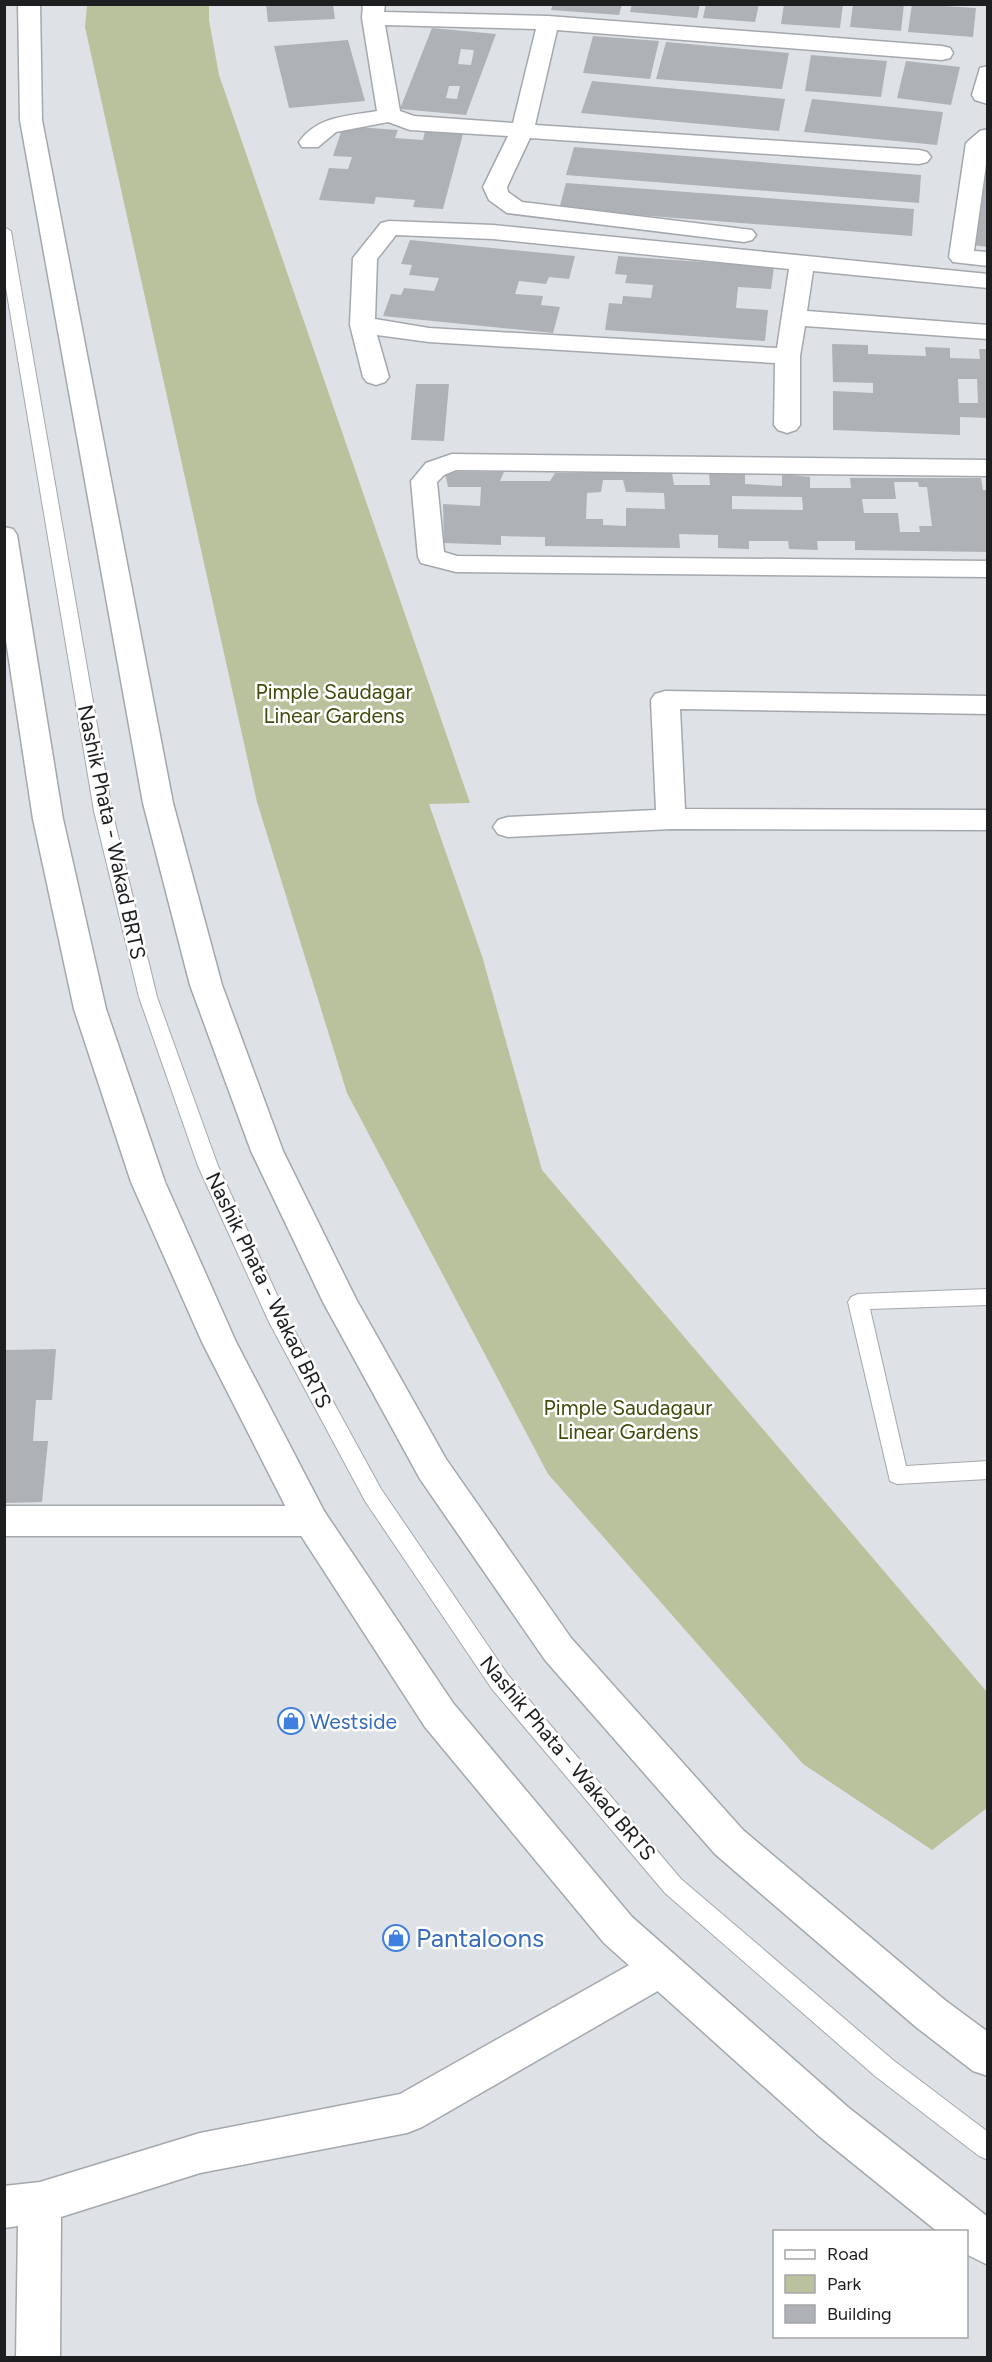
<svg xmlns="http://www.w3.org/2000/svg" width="992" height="2362" font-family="Figtree,sans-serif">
	<rect width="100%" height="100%" fill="#dee2e7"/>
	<path fill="#b9c29d" d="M87,5h122v15l10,55 251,728 -41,1 53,152 60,214 445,522v116l-55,42 -129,-86 -255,-290 -201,-381 -90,-291 -172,-775z"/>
	<path fill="#aeb2b7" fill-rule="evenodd" d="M266,4h67l2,15 -67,3z
		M553,4h69l-3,11 -68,-5z
		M632,4h68l-3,14 -67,-6z
		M706,4h53l-4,18 -52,-4z
		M784,4h59l-3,24 -59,-4z
		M853,4h51l-3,27 -51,-4z
		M912,4l64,4 -3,29 -65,-5z
		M432,28l64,6 -30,81 -66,-6zM461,49l13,1 -3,15 -13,-1zM449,86h11l-3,13 -11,-1z
		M593,36l66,5 -9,38 -67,-6z
		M348,40l17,61 -76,7 -15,-62z
		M666,42l123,11 -7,36 -126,-10z
		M811,55l76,6 -6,36 -76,-6z
		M906,61l54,6 -9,38 -54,-7z
		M592,81l193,18 -6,32 -198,-18z
		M812,99l131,13 -6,33 -133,-13z
		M343,126l55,4 -3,8 28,2 2,-9 38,3 -20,75 -30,-2 2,-7 -39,-3 -2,7 -55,-4 10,-32 19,1 4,-12 -19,-1z
		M988,145v102l-23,-3z
		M574,147l347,28 -2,28 -353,-28z
		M566,183l348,26 -2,27 -353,-27z
		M410,240l165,16 -6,23 -20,-2 -3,7 -27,-3 -4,13 28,2 -2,9 19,2 -7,26 -170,-17 8,-22 10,1 3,-7 30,3 5,-13 -30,-3 3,-10 -11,-1z
		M618,256l156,11 -3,22 -33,-2 -2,21 32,2 -3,31 -160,-11 4,-27 13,1 1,-8 28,2 2,-13 -28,-2 2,-8 -12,-1z
		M832,344l36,1v9l58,2 -1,-9 25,1v10l30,1 -1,-10h9v69l-28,-1v18l-127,-5v-39l40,2v-10l-40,-1zM958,379h19l1,24h-19z
		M416,384h33l-5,57 -33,-1z
		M445,472h59l-4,9h50l5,-8h117l2,12h36l-1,-12 36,1v10l37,2v-12l28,3v11h41l-1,-10h131l2,12h5v62l-133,-2v-9h-38l1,9 -29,-1 -1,-8h-39v8l-31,-1v-13l-39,-1 1,14 -135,-2v-9l-44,-1v9l-57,-2 -1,-39 37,2 1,-19h-33zM603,480h20l3,12 38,1 1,16 -39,-1v18l-23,-1v-6h-17l1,-26 14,-1zM894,482h24l1,5h8l5,39h-13l1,6h-20l-2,-19h-34l-2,-14h34zM732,496l70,1 1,13 -71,-1z
		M56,1349l-4,51h-16l-3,41h15l-6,61 -38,1v-153z"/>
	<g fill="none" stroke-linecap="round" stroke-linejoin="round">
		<defs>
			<path id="lane" d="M4,227l7,4 101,580 45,186 61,169 71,155 92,168 127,186 173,204 212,181 95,72v28l-9,-4 -104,-80 -210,-183 -173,-204 -127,-188 -96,-179 -71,-156 -59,-169 -45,-186 -90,-535z
				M988,1289v16l-118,4 36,157 82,-5v18l-91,5 -7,-3 -42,-179 3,-5 7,-3z"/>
			<path id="street" d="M363,4h22l-1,8 164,4 394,30 8,2 3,5 -3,5 -8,2 -385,-30 -22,95 384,25 8,2 4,5 -4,5 -8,2 -389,-26 -23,49 1,5 14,10 230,28 4,5 -4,5 -8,2 -237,-29 -18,-13 -6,-13 25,-51 -98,-6 -22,-8 -52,10 -18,15h-16l-3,-5c18,-26 49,-26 78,-31l-15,-93zM385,25l151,4 -23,94 -99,-7 -14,-5z
				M988,66v38l-13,-4 -3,-5 8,-27z
				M988,129v21l-14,101 14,1v14l-35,-4 -4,-5 17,-114 14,-12z
				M389,221l104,4 495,49v14l-175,-17 -6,40 181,14v14l-183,-13 -5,30v69l-4,5 -9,3 -9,-3 -4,-5 1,-62 -346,-21 -52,-7 12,42 -4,5 -9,3 -9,-3 -4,-5 -13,-52 3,-67 28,-35zM396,235l97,4 296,30 -12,79 -348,-20 -54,-9 2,-60z
				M452,454l536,6v16l-532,-6 -12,5 -7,7 7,70 13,4 531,5v16l-532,-5 -35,-9 -3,-6 -7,-76 15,-18z
				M665,691l323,5v18l-308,-5 5,100 303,1v20l-317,-1 -163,8 -10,-3 -5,-7 5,-7 10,-3 148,-7 -5,-110 4,-6z
				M4,1506h307l13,5 5,10 -5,10 -13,5h-307z
				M661,1949l14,6 6,13 -6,13 -253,146 -15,6 -207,40 -139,44 -1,141h-44l2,-132 -14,2v-42l36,-4 160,-49 200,-39 247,-139z"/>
			<path id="primary" d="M18,4h22l2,116 131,683 49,182 61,166 73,148 90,160 125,179 172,192 203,171 42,31v44l-15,-5 -57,-44 -201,-173 -170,-194 -125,-181 -97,-177 -72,-151 -61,-166 -47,-182 -123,-683z
				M4,527l9,2 4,6 46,284 43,190 59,173 71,160 88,169 129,192 179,214 217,191 139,109v48l-22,-11v-22h-28l-119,-96 -215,-193 -179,-216 -127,-196 -96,-189 -71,-160 -57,-173 -41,-190 -29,-192z"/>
		</defs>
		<use href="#lane" stroke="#a4a8ad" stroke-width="2"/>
		<use href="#street" stroke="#a4a8ad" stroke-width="3"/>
		<use href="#primary" stroke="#a4a8ad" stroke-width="3"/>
		<use href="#lane" fill="#fff" fill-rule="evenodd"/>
		<use href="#street" fill="#fff" fill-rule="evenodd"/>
		<use href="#primary" fill="#fff" fill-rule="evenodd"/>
	</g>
	<defs>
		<symbol id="shop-ring" viewBox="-11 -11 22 22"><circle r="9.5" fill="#fff" stroke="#3f7fe0" stroke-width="1.5"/><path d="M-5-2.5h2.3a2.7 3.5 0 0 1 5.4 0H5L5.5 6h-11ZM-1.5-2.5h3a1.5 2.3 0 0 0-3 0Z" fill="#3f7fe0"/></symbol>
	</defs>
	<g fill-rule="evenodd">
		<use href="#shop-ring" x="276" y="1706" width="30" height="30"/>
		<use href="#shop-ring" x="381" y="1923" width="30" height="30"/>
	</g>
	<g text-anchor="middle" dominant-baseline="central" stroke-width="5" stroke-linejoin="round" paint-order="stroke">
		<g font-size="21" fill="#424b0a" stroke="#fff">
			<text x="334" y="691">Pimple Saudagar<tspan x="334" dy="24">Linear Gardens</tspan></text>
			<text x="628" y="1407">Pimple Saudagaur<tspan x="628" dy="24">Linear Gardens</tspan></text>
		</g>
		<g font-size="21" fill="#1d1e20" stroke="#fff">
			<text transform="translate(112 832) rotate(78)">Nashik Phata - Wakad BRTS</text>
			<text transform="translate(269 1290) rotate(64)">Nashik Phata - Wakad BRTS</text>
			<text transform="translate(568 1758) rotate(50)">Nashik Phata - Wakad BRTS</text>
		</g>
		<g font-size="21" fill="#366cbe" stroke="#fff" text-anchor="start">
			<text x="310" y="1721">Westside</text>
		</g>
		<g font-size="26" fill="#366cbe" stroke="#fff" text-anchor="start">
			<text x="416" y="1938">Pantaloons</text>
		</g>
	</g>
	<rect width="992" height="2362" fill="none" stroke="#1d1e20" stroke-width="12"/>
	<rect x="773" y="2230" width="195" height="108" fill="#ffffff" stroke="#a5a5a6" stroke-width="1.5"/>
	<rect x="785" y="2250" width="30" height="9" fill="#ffffff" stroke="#a5a5a6" stroke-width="1.5"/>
	<text x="827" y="2260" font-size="18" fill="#1d1e20">Road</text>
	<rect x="785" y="2275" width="30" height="18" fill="#b9c29d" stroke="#a5a5a6" stroke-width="1.5"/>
	<text x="827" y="2290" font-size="18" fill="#1d1e20">Park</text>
	<rect x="785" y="2305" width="30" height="18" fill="#aeb2b7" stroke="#a5a5a6" stroke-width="1.5"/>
	<text x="827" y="2320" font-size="18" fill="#1d1e20">Building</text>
</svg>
